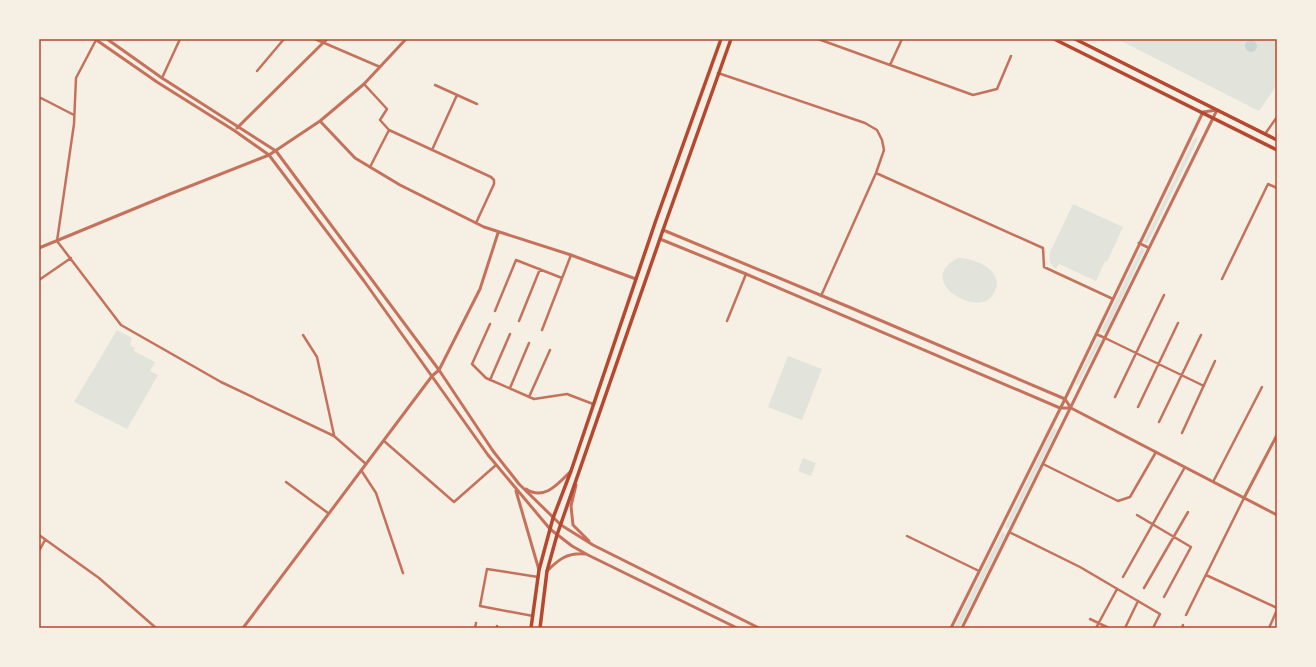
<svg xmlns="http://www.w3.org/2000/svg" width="1316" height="667" font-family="Poppins,sans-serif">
	<rect width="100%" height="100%" fill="#f6efe4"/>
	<path fill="#e2e4dc" d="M1117,39h160v46l-18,26z
		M1197,137v4l-50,103 -3,-2 50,-103z
		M1073,204l50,23 -16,35 -2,-1 -9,20 -37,-17 -3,5c-7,-5 -8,-12 -5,-19z
		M1141,248l4,1 -40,84 -4,-2z
		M958,258c19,0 51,15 34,38 -16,22 -78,-16 -34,-38z
		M117,330l15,8 -2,7 5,3 -1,3 21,11 -5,9 8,4 -31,54 -53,-27z
		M1098,338l3,2 -23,45 -3,-1z
		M788,356l34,13 -20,51 -34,-13z
		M1053,428l4,2 -49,99 -3,-2z
		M803,458l13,5 -5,13 -13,-5z
		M1002,532l4,2 -47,94h-5z"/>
	<path fill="#c9d6d2" d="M1245 46a6 6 0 1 1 12 0a6 6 0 1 1-12 0Z"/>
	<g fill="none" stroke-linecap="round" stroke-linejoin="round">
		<path stroke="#c5725c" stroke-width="2.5" d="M315,39l65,28
			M818,39l155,56 24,-6 14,-33
			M96,40l-20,38 -2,46 -17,117 64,84 100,57 113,54 32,28
			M890,65l12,-26
			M257,71l27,-32
			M718,73l147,50 12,7 5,10 2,10 -8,23 -55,123
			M162,78l18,-39
			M364,84l23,25 -7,11 9,10
			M435,85l42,19
			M39,99l2,-1 33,17
			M1265,134l12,-17
			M432,150l25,-55
			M370,167l19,-37 102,47 3,3v4l-18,39
			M876,173l167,75 1,19 69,32
			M1222,279l46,-95 9,4
			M39,280l32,-22
			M495,311l21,-51 46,18
			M519,321l21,-52
			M727,321l19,-47
			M490,324l-18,40 14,14 48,21 33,-5 26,10
			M542,330l29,-75
			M303,335l14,22 17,78
			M1105,338l99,48
			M490,380l20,-46
			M510,388l19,-45
			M529,397l21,-47
			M1115,397l49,-102
			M1138,407l40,-84
			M1159,422l42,-87
			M1182,433l33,-72
			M384,441l70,61 42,-37
			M1043,464l75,37 12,-4 26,-45
			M361,470l15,23 27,80
			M286,482l42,31
			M1213,482l49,-95
			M1137,515l54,32 -27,50
			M1009,532l71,35 80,47 -7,14
			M39,535l60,43 57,50
			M907,536l72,35
			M39,551l6,-11
			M1206,575l71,33
			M1123,577l62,-110
			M1144,588l44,-76
			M1186,615l58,-117
			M533,616l-53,-10 7,-37 51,8
			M1090,619l19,9
			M475,628l1,-5
			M497,628v-2
			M1096,628l21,-39
			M1125,628l13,-27
			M1182,628l1,-3
			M1269,628l8,-18"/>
		<path stroke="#c5725c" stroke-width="3" d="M95,39l62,43 78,49 34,24 95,126 124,174 62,74 22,17 16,9 149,73
			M107,39l55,39 114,73 163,219 54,81 26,33 42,41 32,20 166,83
			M320,121l35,37 45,27 84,42 87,28 65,24
			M237,128l90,-89
			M663,230l186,77 216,92 6,9
			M660,239l86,35 314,134h11l206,107
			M1139,243l10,5
			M39,248l131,-54 99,-39 51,-34 44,-37 42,-45
			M1096,334l9,4
			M576,485l-5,21 2,19 16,16
			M526,489c18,12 32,-5 44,-17
			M516,491l23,79
			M1244,498l33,-63
			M547,571c12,-12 21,-19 39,-17
			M243,628l189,-252 7,-6 41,-81 18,-56
			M951,628l114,-229 138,-287 14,-2
			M962,628l255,-518"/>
		<path stroke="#b5482f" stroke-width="3.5" d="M1054,39l223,111
			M1075,39l202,101
			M531,628l8,-58 14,-52 18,-47 85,-251 65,-181
			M540,628l7,-57 10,-36 106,-305 68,-191"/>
	</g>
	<rect width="1316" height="667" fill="none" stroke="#f6efe4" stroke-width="80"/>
	<rect x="40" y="40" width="1236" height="587" fill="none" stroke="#b5482f" stroke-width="1.5"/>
</svg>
